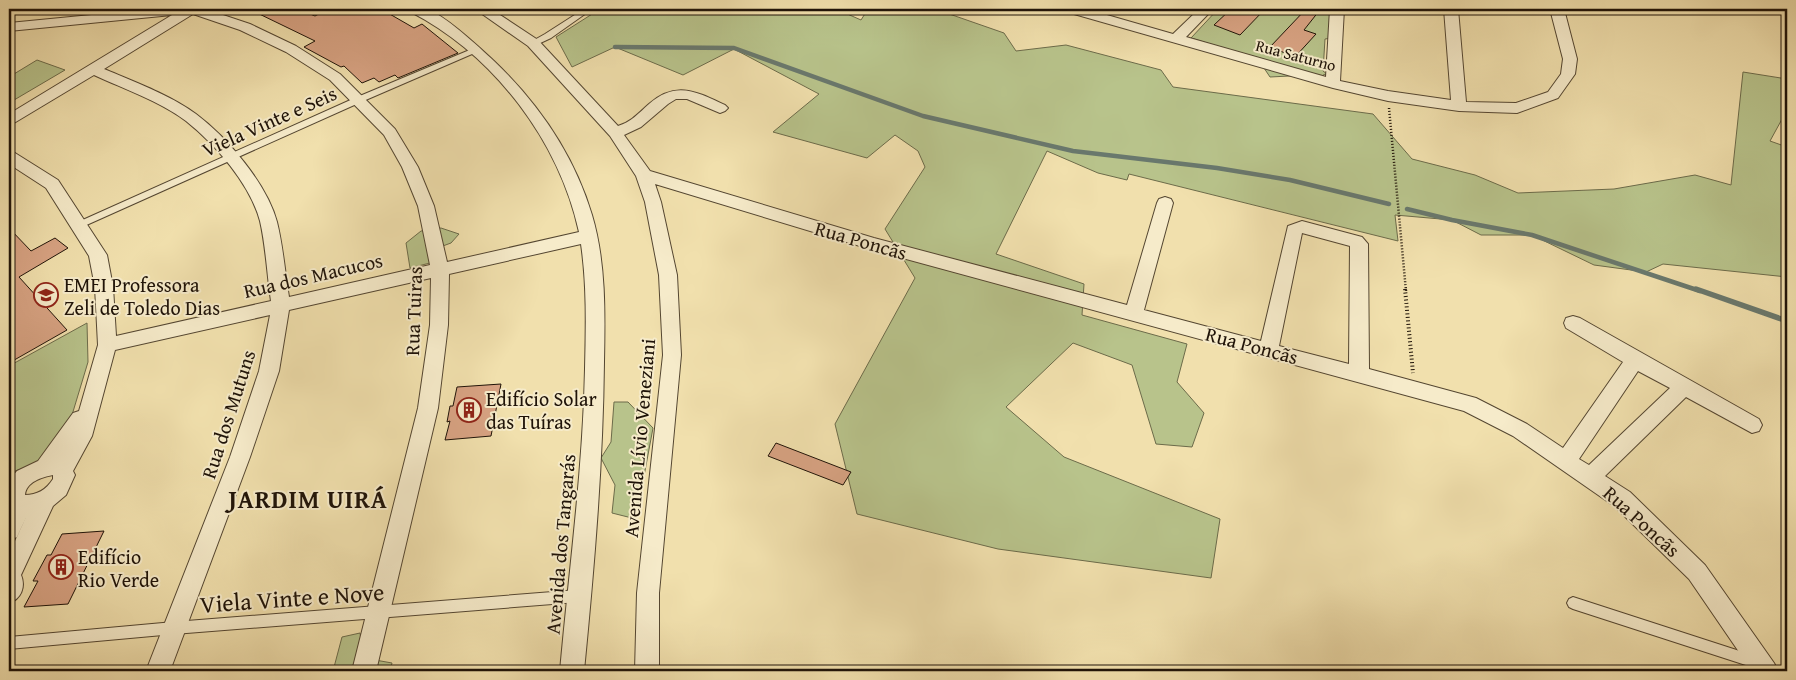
<svg xmlns="http://www.w3.org/2000/svg" width="1796" height="680" font-family="'Gentium Book Plus',serif">
	<rect width="100%" height="100%" fill="#f1e0ad"/>
	<filter id="stains"><feTurbulence type="fractalNoise" baseFrequency=".004" numOctaves="4"/><feColorMatrix values="0 0 0 0 .2 0 0 0 0 .09 0 0 0 0 .02 0 0 0 .5 -.17"/></filter>
	<radialGradient id="worn" r=".72"><stop offset=".6" stop-color="#630" stop-opacity="0"/><stop offset="1" stop-color="#630" stop-opacity=".3"/></radialGradient>
	<path fill="#b8c38b" stroke="#6c6b4a" d="M600,9h236l25,11 7,-11h67l69,24 12,18 50,-6 95,25 12,17 200,27 39,45 63,16 43,18 96,-4 81,-14 36,10 12,-113 44,7v31l-17,31 17,6v130l-124,-13 -17,8 -52,-7 -62,-30h-51l-29,-15 -57,-5 3,26 -269,-67 -2,6 -29,-7 -51,-22 -51,103 88,30 -2,31 105,29 -10,38 27,31 -12,34 -36,-3 -24,-79 -59,-22 -67,64 58,50 156,62 -9,59 -213,-29 -141,-35 -22,-90 80,-146 -30,-49 40,-62 -7,-16 -23,-16 -28,23 -94,-26 46,-38 -85,-45 -51,26 -68,-28 -43,20 -16,-30z
		M1218,9h108v3l3,1 13,13 -2,11 -15,2 -2,32 4,3 -4,1v5l-14,-5 -39,2 -12,-18 -67,-21z
		M37,60l28,10 -56,33v-26z
		M441,228l18,6 -8,9 -11,4 -10,16 -20,5 -4,-25 15,-12z
		M87,323l1,39 -19,63 -29,38 -28,9 -3,-4v-102z
		M614,402h14l25,26 -17,91 -24,-6 3,-28 -14,-27 10,-16z
		M360,633l4,25 28,5 -2,8h-57l9,-34z"/>
	<g fill="none" stroke-linecap="round" stroke-linejoin="round">
		<path stroke="#69786d" stroke-width="4.5" d="M615,47l119,1 189,68 150,35 144,17 73,12 99,24
			M1407,209l45,11 80,15 168,56"/>
		<path stroke="#69786d" stroke-width="5.5" d="M1696,289l91,32"/>
	</g>
	<path fill="#d8a383" stroke="#1f1308" d="M249,9h49l17,7 13,-7h53l33,19 8,-4 36,29 -60,25 -3,-3 -16,7 -5,-4 -12,5 -18,-17 -3,1 -37,-20 11,-6z
		M1231,9h34l-25,26 -26,-10z
		M1306,9h11l2,2 -15,19 12,4 -21,23 -25,-10z
		M9,228l22,23 24,-13 13,10 -49,29 48,53 -58,33z
		M501,384l-10,52 -46,4 5,-19 -3,1 3,-16h3l4,-19z
		M776,443l75,29 -8,13 -75,-29z
		M104,531l-36,73 -44,3 14,-26h-5l14,-26h4l11,-21z"/>
	<g fill="none" stroke-linecap="round" stroke-linejoin="round">
		<defs>
			<path id="lane" d="M584,9h8l-41,29 -15,7h-3l-4,-2 16,-9z
				M472,49h3l4,2 -118,51 -279,125h-6l-2,-2 2,-2 279,-125z
				M578,590l4,2 2,4 -2,4 -4,2 -404,32 -165,15v-12l165,-15z
				M1573,597l182,59 4,2 2,4 -2,4 -4,2 -182,-59 -4,-2 -2,-4 2,-4z"/>
			<path id="street" d="M153,9h52l45,15 46,22 44,28 55,55 23,38 16,39 13,56 132,-30c-20,-91 -85,-177 -168,-220l-2,-3c5,0 11,-1 16,0 17,3 55,39 69,52 45,43 80,94 98,154 14,47 13,98 12,147 -1,103 -10,207 -20,309h-24c9,-101 23,-201 25,-302 1,-42 2,-84 -4,-125l-132,30 -1,51 -10,83 -62,263h-24l66,-263 12,-83 1,-47 -142,32 -10,61 -29,86 -80,214h-24l84,-214 29,-86 11,-56 -155,35 -23,86 -19,35 2,4 -9,20 -13,11 -32,69c5,12 0,24 -12,28v-49l19,-41 -11,24 -8,3v-60l8,-9 21,-10 35,-48 6,-2 19,-66 -3,-58 -6,-31 -43,-68 -37,-24v-12l6,1 43,27 49,75 6,32 3,49 155,-35c-4,-26 -5,-54 -11,-80 -10,-37 -44,-76 -74,-100 -27,-20 -62,-32 -92,-46l-80,48 -5,2v-11l163,-99 -163,16v-8zM193,14l47,16 46,22 44,28 54,55 18,32 16,39 12,59 -141,32c-4,-25 -6,-51 -12,-75 -10,-38 -50,-85 -81,-108 -28,-20 -61,-32 -92,-45zM53,475v4c-7,11 -16,16 -28,16 1,-13 17,-18 28,-20z
				M475,9h16l47,31 80,86c13,-4 21,-13 31,-22 27,-24 48,-12 76,1l3,3 -3,3 -5,2 -33,-14h-11l-8,5 -27,23 -17,8 26,36 224,67 253,67 30,-102 2,-4 6,-2 6,2 2,4 -29,107 117,31 27,-115 14,-5 60,16 6,7 1,125 107,29 51,26 36,24 60,-86 -57,-34 -2,-5 2,-5 7,-2 7,2 179,101 3,6 -3,6 -7,2 -66,-36 -81,79 25,16 75,73 69,98 4,8h-26l-63,-92 -75,-73 -101,-70 -49,-25 -591,-161 -218,-66 6,18 16,73 4,80 -22,238v78h-24l2,-78 26,-238 -4,-80 -14,-73 -9,-26 -26,-40 -82,-90zM1302,233l48,13 -1,118 -70,-18zM1638,371l32,17 -81,77 -10,-6z
				M1065,9h21l87,25 26,-25h14l-27,28 140,40 4,-68h14l-4,72 48,10 63,9 -7,-91h14l8,93 50,1 32,-11 13,-18 2,-15 -13,-50h14l13,50 -2,15 -17,24 -41,15 -58,-2 -71,-10 -55,-13 -266,-76z"/>
		</defs>
		<use href="#lane" stroke="#544631" stroke-width="2"/>
		<use href="#street" stroke="#544631" stroke-width="2"/>
		<path stroke="#1f1308" stroke-width="2.5" stroke-dasharray="1 2" stroke-linecap="butt" d="M1389,108l17,183"/>
		<path stroke="#1f1308" stroke-width="4" stroke-dasharray="1 2.5" stroke-linecap="butt" d="M1405,289l8,84"/>
		<use href="#lane" fill="#f6ebca" fill-rule="evenodd"/>
		<use href="#street" fill="#f6ebca" fill-rule="evenodd"/>
	</g>
	<defs>
		<symbol id="school-ring" viewBox="-11 -11 22 22"><circle r="9.5" fill="#f6ebca" stroke="#8f2418" stroke-width="1.5"/><path d="M0-5L7-2L0 1L-7-2ZM-4 1L0 2.5L4 1V4Q0 6-4 4Z" fill="#8f2418"/></symbol>
		<symbol id="building-ring" viewBox="-11 -11 22 22"><circle r="9.5" fill="#f6ebca" stroke="#8f2418" stroke-width="1.5"/><path d="M-4-6H4V6H1V3H-1V6H-4ZM-2.5-4.3h1.7v1.8h-1.7ZM.8-4.3h1.7v1.8H.8ZM-2.5-1h1.7V.8h-1.7ZM.8-1h1.7V.8H.8Z" fill="#8f2418"/></symbol>
	</defs>
	<g fill-rule="evenodd">
		<use href="#school-ring" x="32" y="281" width="28" height="28"/>
		<use href="#building-ring" x="455" y="396" width="28" height="28"/>
		<use href="#building-ring" x="47" y="553" width="28" height="28"/>
	</g>
	<g text-anchor="middle" dominant-baseline="central" stroke-width="4" stroke-linejoin="round" paint-order="stroke">
		<g font-size="16" fill="#1f1308" stroke="#f6ebca">
			<text transform="translate(1296 55) rotate(15)">Rua Saturno</text>
		</g>
		<g font-size="20" fill="#1f1308" stroke="#f6ebca">
			<text transform="translate(269 121) rotate(-24)">Viela Vinte e Seis</text>
			<text transform="translate(861 240) rotate(16)">Rua Poncãs</text>
			<text transform="translate(313 275) rotate(-13)">Rua dos Macucos</text>
			<text transform="translate(413 311) rotate(-88)">Rua Tuiras</text>
			<text transform="translate(1252 345) rotate(15)">Rua Poncãs</text>
			<text transform="translate(228 414) rotate(-72)">Rua dos Mutuns</text>
			<text transform="translate(639 438) rotate(-85)">Avenida Lívio Veneziani</text>
			<text transform="translate(1642 521) rotate(42)">Rua Poncãs</text>
			<text transform="translate(560 544) rotate(-85)">Avenida dos Tangarás</text>
		</g>
		<g font-size="20" fill="#1f1308" stroke="#f6ebca" text-anchor="start">
			<text x="64" y="284">EMEI Professora<tspan x="64" dy="23">Zeli de Toledo Dias</tspan></text>
			<text x="486" y="398">Edifício Solar<tspan x="486" dy="23">das Tuíras</tspan></text>
			<text x="78" y="556">Edifício<tspan x="78" dy="23">Rio Verde</tspan></text>
		</g>
		<g font-size="24" fill="#1f1308" stroke="#f6ebca">
			<text transform="translate(292 598) rotate(-4)">Viela Vinte e Nove</text>
		</g>
		<g font-size="25" font-weight="bold" letter-spacing="1" fill="#1f1308" stroke="#f6ebca">
			<text x="308" y="499">JARDIM UIRÁ</text>
		</g>
	</g>
	<rect width="1796" height="680" fill="none" stroke="#f1e0ad" stroke-width="30"/>
	<rect x="10" y="10" width="1776" height="660" fill="none" stroke="#1f1308" stroke-width="2.5"/>
	<rect x="15" y="15" width="1766" height="650" fill="none" stroke="#1f1308"/>
	<rect width="100%" height="100%" filter="url(#stains)"/>
	<rect width="100%" height="100%" fill="url(#worn)"/>
</svg>
